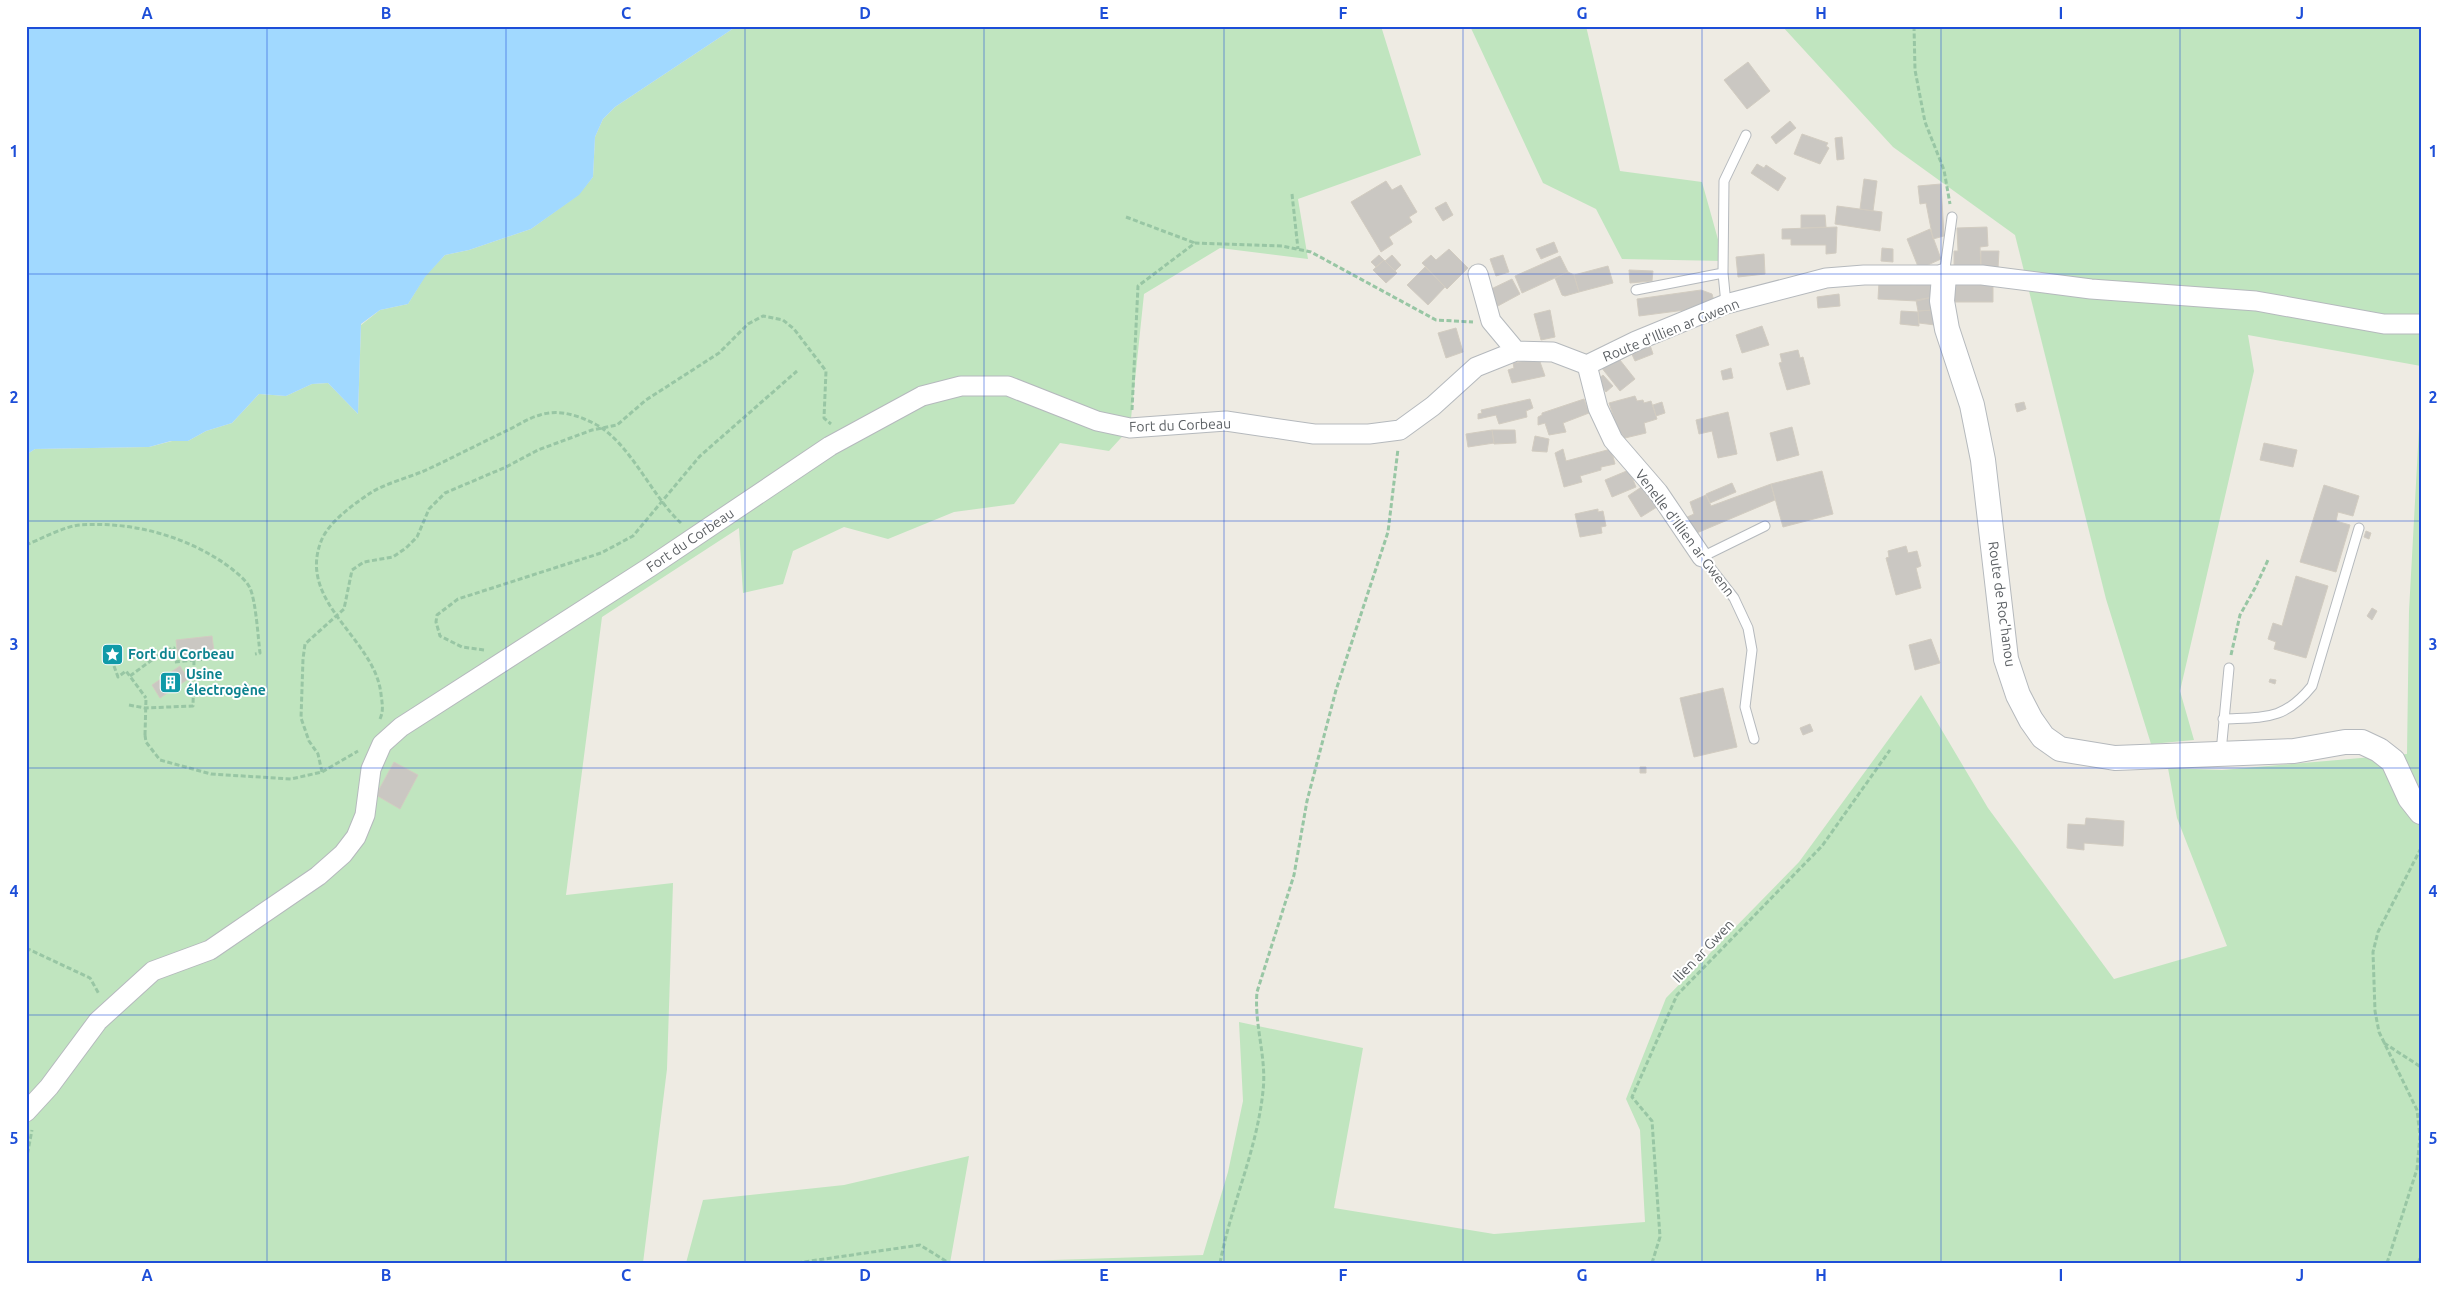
<svg xmlns="http://www.w3.org/2000/svg" width="2447" height="1289" font-family="Ubuntu,sans-serif">
	<rect width="100%" height="100%" fill="#eeebe3"/>
	<path fill="#c0e5bf" d="M737,26h644l40,129 -123,44 10,60 -88,-11 -76,46 -14,134 -21,23 -49,-8 -46,61 -60,8 -66,27 -44,-12 -51,24 -10,33 -40,9 -4,-65 -137,89 -36,278 107,-12 -6,186 -24,194h-617v-808l9,-6 114,-2 23,-6h16l18,-10 26,-8 27,-29 27,2 26,-12 16,-1 30,31 3,-89 19,-15 28,-6 17,-28 20,-21 24,-5 62,-21 47,-34 15,-18 2,-40 8,-18 12,-12z
		M1470,26h116l34,145 82,11 22,79 -102,-2 -26,-50 -53,-26z
		M1782,26h639v340l-173,-31 6,36 -74,320 14,49 -43,4 -45,-145 -91,-364 -122,-88z
		M2421,392v871h-1454l236,-8 25,-83 15,-71 -4,-79 124,26 -29,160 160,26 151,-12 -5,-92 -14,-31 40,-101 133,-136 122,-167 67,113 126,171 113,-33 -50,-128 -9,-50 54,2 185,-16 2,-143z
		M969,1156l-19,107h-264l17,-63 141,-15z"/>
	<path fill="#a1d9ff" d="M26,26h711l-122,81 -12,12 -8,18 -2,40 -14,18 -48,34 -62,21 -24,5 -20,22 -17,27 -28,6 -19,14 -3,90 -30,-31 -16,1 -26,12 -27,-2 -27,29 -26,8 -18,10h-17l-22,6 -114,2 -9,6z"/>
	<path fill="#cac7c2" stroke="#d2ccc1" d="M1748,62l22,29 -23,18 -23,-29z
		M1790,121l6,7 -20,16 -5,-7z
		M1802,134l26,9 -2,3 3,2 -9,16 -26,-10z
		M1842,137l2,22 -7,1 -2,-22z
		M1757,164l7,4 2,-3 20,13 -8,13 -27,-18z
		M1864,179l13,2 -4,30 -13,-2z
		M1386,181l6,9 9,-5 16,27 -8,5 3,5 -23,15 4,7 -12,8 -30,-50z
		M1941,184l3,52 -11,3 -7,-36 -6,1 -2,-18z
		M1446,202l7,13 -10,6 -8,-13z
		M1837,206l45,6 -2,19 -45,-7z
		M1801,215h24l1,12 -25,1z
		M1837,227l-1,26 -10,1v-9h-35v-6h-9v-10z
		M1987,227l1,19 -8,1 1,22h-27v-18h4l-1,-23z
		M1930,229l11,30 -22,10 -12,-30z
		M1554,242l4,10 -17,7 -5,-10z
		M1882,248l11,1v13l-12,-1z
		M1449,249l19,19 -21,21 -25,-26 9,-8 5,5z
		M1981,251h18l-1,18 -17,-1z
		M1764,254l1,20 -27,3 -2,-20z
		M1379,255l5,5 -8,7 -5,-5z
		M1392,255l9,10 -6,6 -10,-10z
		M1503,255l6,17 -13,4 -6,-17z
		M1560,256l8,16 -46,21 -7,-17z
		M1384,260l13,13 -11,10 -13,-13z
		M1608,266l5,17 -34,9 -5,-17z
		M1425,267l20,20 -17,18 -21,-20z
		M1629,270l24,1 -1,10 -22,2z
		M1568,272l6,3 5,17 -14,4 -3,-1 -7,-17z
		M1512,279l8,15 -24,13 -9,-16z
		M1879,282l36,3 12,-3 5,5 1,10 -16,4 -39,-2z
		M1949,285h44v17h-44z
		M1701,290l11,4 2,7 -29,9 -46,6 -2,-17z
		M1839,294l1,12 -22,2 -1,-11z
		M1933,297l1,13 -16,1 -2,-11z
		M1550,310l5,27 -14,3 -7,-26z
		M1934,310l1,15 -16,-2 -1,-12z
		M1901,311l17,1 1,14 -19,-2z
		M1762,326l7,19 -27,8 -6,-18z
		M1456,328l7,24 -17,6 -8,-25z
		M1649,342l4,12 -18,7 -5,-11z
		M1798,350l2,8 3,-1 7,27 -23,6 -8,-27 3,-1 -2,-8z
		M1616,355l19,24 -15,12 -19,-24z
		M1539,359l6,17 -33,7 -4,-13 6,-2 -1,-5z
		M1731,368l2,10 -10,2 -2,-9z
		M1603,375l10,11 -7,6 -9,-12z
		M1635,396l2,5 6,-1 1,3 7,-2 6,18 -13,4 2,10 -21,5 -7,-8 -9,-27z
		M1530,399l3,9 -7,3 1,6 -28,7 -3,-9 -18,4v-5l4,-1 -1,-3z
		M1584,399l5,14 -26,10 3,9 -17,3 -4,-12 -7,2v-8l4,-2v-2z
		M1662,402l3,11 -9,3 -3,-11z
		M2024,402l2,7 -9,3 -2,-8z
		M1728,412l9,42 -19,4 -6,-27 -13,3 -3,-14z
		M1792,427l7,28 -22,6 -7,-28z
		M1492,430h23l1,13 -22,1z
		M1492,430l2,13 -26,4 -2,-13z
		M1535,436l14,3 -2,13 -15,-1z
		M2264,443l33,7 -4,17 -33,-7z
		M1563,449l3,12 45,-12 4,15 -14,3v3l-21,6 2,6 -18,5 -9,-34z
		M1629,470l7,17 -24,10 -7,-17z
		M1822,471l11,43 -50,13 -12,-43z
		M1732,483l4,9 -26,11 -4,-9z
		M1771,484l4,16 -83,35 -7,-17 9,-4 -4,-12 16,-7 5,11z
		M2324,485l35,11 -6,20 -15,-4 -2,9 14,4 -14,47 -36,-10z
		M1643,486l14,21 -16,10 -13,-21z
		M1598,509v3l5,-1 3,15 -5,1 1,6 -22,4 -5,-23z
		M2366,531l5,2 -2,6 -5,-2z
		M1906,546l2,7 9,-2 4,15 -5,2 5,20 -25,7 -10,-37 3,-1 -1,-6z
		M2296,576l32,10 -22,72 -32,-9 2,-7 -8,-3 5,-16 9,3z
		M2372,608l5,3 -5,9 -5,-4z
		M212,636l2,16 -36,5 -2,-17z
		M1931,639l9,24 -25,7 -6,-25z
		M180,666l8,13 -28,19 -8,-13z
		M2270,679l6,1 -1,4 -6,-2z
		M1723,688l14,59 -43,10 -14,-59z
		M1810,724l3,7 -10,4 -3,-7z
		M394,762l24,13 -18,34 -24,-14z
		M1640,767h6v6h-6z
		M2086,818l38,3 -1,25 -39,-3v7l-17,-2 1,-24 17,1z"/>
	<g fill="none" stroke-linecap="round" stroke-linejoin="round">
		<defs>
			<path id="service" d="M1944,276l8,-59
				M1636,290l87,-17
				M1726,304l-3,-31 1,-92 22,-46
				M2223,719c41,-2 61,2 89,-33l47,-158
				M1754,739l-9,-32 7,-57 -4,-22 -14,-30 -32,-41 63,-31
				M2221,752l8,-84"/>
			<path id="minor" d="M1478,274l13,47 25,30
				M1587,365l11,43 15,32 45,52 44,65
				M26,1112l23,-25 49,-66 55,-50 57,-21 108,-74 25,-22 13,-17 9,-22 6,-46 11,-25 19,-17 249,-160 180,-121 92,-50 39,-10h47l89,35 33,7 96,-7 88,13h55l31,-4 33,-24 43,-39 40,-16 37,1 34,13 49,-24 90,-37 100,-26 38,-3h118l109,14 165,12 128,23h37"/>
			<path id="tertiary" d="M1944,276l-2,25 5,28 25,76 11,55 23,199 12,36 13,25 12,17 17,12 55,9 179,-7 51,-9h17l17,8 14,11 17,37 11,14"/>
		</defs>
		<use href="#service" stroke="#b5b9bd" stroke-width="11"/>
		<use href="#minor" stroke="#b5b9bd" stroke-width="21"/>
		<use href="#tertiary" stroke="#b5b9bd" stroke-width="26"/>
		<path stroke="#98c6a4" stroke-width="3" stroke-dasharray="5 2.5" stroke-linecap="butt" d="M1914,26l1,44 10,52 19,48 6,34
			M1292,194l6,55
			M1126,217l69,26
			M1132,410l6,-124 57,-43 87,3 29,6 125,68 37,2
			M26,545c15,-6 39,-19 54,-20 53,-4 110,12 152,44 7,6 14,11 18,19 6,14 8,49 10,65l-5,1
			M484,650l-22,-3 -22,-11 -4,-14 1,-7 21,-16 143,-46 32,-17 67,-80 97,-85
			M2231,655l9,-40 15,-27 13,-28
			M114,666l4,11 8,-6 20,27
			M130,676l34,-25 10,-3v14l54,-5
			M129,705l16,3 48,-2 1,-46
			M380,719c4,-9 2,-16 1,-25 -6,-56 -86,-92 -59,-155 8,-18 33,-36 50,-47 15,-9 35,-14 52,-21 28,-13 55,-27 82,-40 11,-5 22,-13 34,-16 18,-6 38,0 55,9 35,18 57,73 86,99
			M145,735l1,7 14,18 51,14 80,5 31,-7 36,-21
			M322,772l-4,-18 -9,-13 -8,-23 2,-59 2,-15 39,-35 8,-39 12,-8 29,-5 13,-9 11,-11 12,-28 16,-16 61,-26 32,-17 54,-20 25,-5 29,-25 73,-47 29,-29 15,-8 20,4 11,9 32,42 -2,47 7,6
			M26,948l64,30 9,16
			M2384,1043l37,24
			M26,1161l6,-31
			M797,1263l123,-18 29,18
			M1220,1263c11,-58 37,-113 43,-172 4,-33 -9,-66 -6,-99l37,-117 13,-74 29,-111 52,-158 10,-83
			M1652,1263l8,-26 -8,-116 -20,-24 45,-102 145,-149 68,-96
			M2387,1263l30,-94 3,-33 -3,-26 -38,-78 -4,-21 -2,-59 5,-20 43,-84
			M2418,1263l3,-7"/>
		<use href="#service" stroke="#fff" stroke-width="9"/>
		<use href="#minor" stroke="#fff" stroke-width="19"/>
		<use href="#tertiary" stroke="#fff" stroke-width="24"/>
		<path stroke="#98c6a4" stroke-width="3" stroke-dasharray="5 2.5" stroke-linecap="butt" d="M145,735l1,-37"/>
	</g>
	<path fill="none" stroke="#1d4ed8" stroke-width="1" stroke-opacity="0.55" d="M267,26v1237M506,26v1237M745,26v1237M984,26v1237M1224,26v1237M1463,26v1237M1702,26v1237M1941,26v1237M2180,26v1237M26,274h2395M26,521h2395M26,768h2395M26,1015h2395"/>
	<defs>
		<symbol id="sight-square" viewBox="-11 -11 22 22"><rect x="-9" y="-9" width="18" height="18" rx="4" fill="#0f9aa8" stroke="#fff"/><path d="M0-6L1.8-2.2L6-1.7L2.9 1.2L3.7 5.4L0 3.3L-3.7 5.4L-2.9 1.2L-6-1.7L-1.8-2.2Z" fill="#fff"/></symbol>
		<symbol id="building-square" viewBox="-11 -11 22 22"><rect x="-9" y="-9" width="18" height="18" rx="4" fill="#0f9aa8" stroke="#fff"/><path d="M-4-6H4V6H1V3H-1V6H-4ZM-2.5-4.3h1.7v1.8h-1.7ZM.8-4.3h1.7v1.8H.8ZM-2.5-1h1.7V.8h-1.7ZM.8-1h1.7V.8H.8Z" fill="#fff"/></symbol>
	</defs>
	<g fill-rule="evenodd">
		<use href="#sight-square" x="100" y="642" width="25" height="25"/>
		<use href="#building-square" x="158" y="670" width="25" height="25"/>
	</g>
	<g text-anchor="middle" dominant-baseline="central" stroke-width="4" stroke-linejoin="round" paint-order="stroke">
		<g font-size="14" fill="#5b5f63" stroke="#fff">
			<text transform="translate(1671 330) rotate(-22)">Route d'Illien ar Gwenn</text>
			<text transform="translate(1180 425) rotate(-2)">Fort du Corbeau</text>
			<text transform="translate(1685 533) rotate(53)">Venelle d'Illien ar Gwenn</text>
			<text transform="translate(690 540) rotate(-34)">Fort du Corbeau</text>
			<text transform="translate(2002 604) rotate(82)">Route de Roc'hanou</text>
			<text transform="translate(1703 951) rotate(-46)">Ilien ar Gwen</text>
		</g>
		<g font-size="14" font-weight="bold" fill="#0d838f" stroke="#fff" text-anchor="start">
			<text x="128" y="654">Fort du Corbeau</text>
			<text x="186" y="674">Usine<tspan x="186" dy="16">électrogène</tspan></text>
		</g>
	</g>
	<rect width="2447" height="1289" fill="none" stroke="#ffffff" stroke-width="55"/>
	<rect x="28" y="28" width="2392" height="1234" fill="none" stroke="#1d4ed8" stroke-width="2"/>
	<g font-size="16" text-anchor="middle" font-weight="bold" fill="#1d4ed8">
		<text x="147" y="19">A</text>
		<text x="386" y="19">B</text>
		<text x="626" y="19">C</text>
		<text x="865" y="19">D</text>
		<text x="1104" y="19">E</text>
		<text x="1343" y="19">F</text>
		<text x="1582" y="19">G</text>
		<text x="1821" y="19">H</text>
		<text x="2061" y="19">I</text>
		<text x="2300" y="19">J</text>
		<text x="14" y="157">1</text>
		<text x="2433" y="157">1</text>
		<text x="14" y="403">2</text>
		<text x="2433" y="403">2</text>
		<text x="14" y="650">3</text>
		<text x="2433" y="650">3</text>
		<text x="14" y="897">4</text>
		<text x="2433" y="897">4</text>
		<text x="14" y="1144">5</text>
		<text x="2433" y="1144">5</text>
		<text x="147" y="1281">A</text>
		<text x="386" y="1281">B</text>
		<text x="626" y="1281">C</text>
		<text x="865" y="1281">D</text>
		<text x="1104" y="1281">E</text>
		<text x="1343" y="1281">F</text>
		<text x="1582" y="1281">G</text>
		<text x="1821" y="1281">H</text>
		<text x="2061" y="1281">I</text>
		<text x="2300" y="1281">J</text>
	</g>
</svg>
